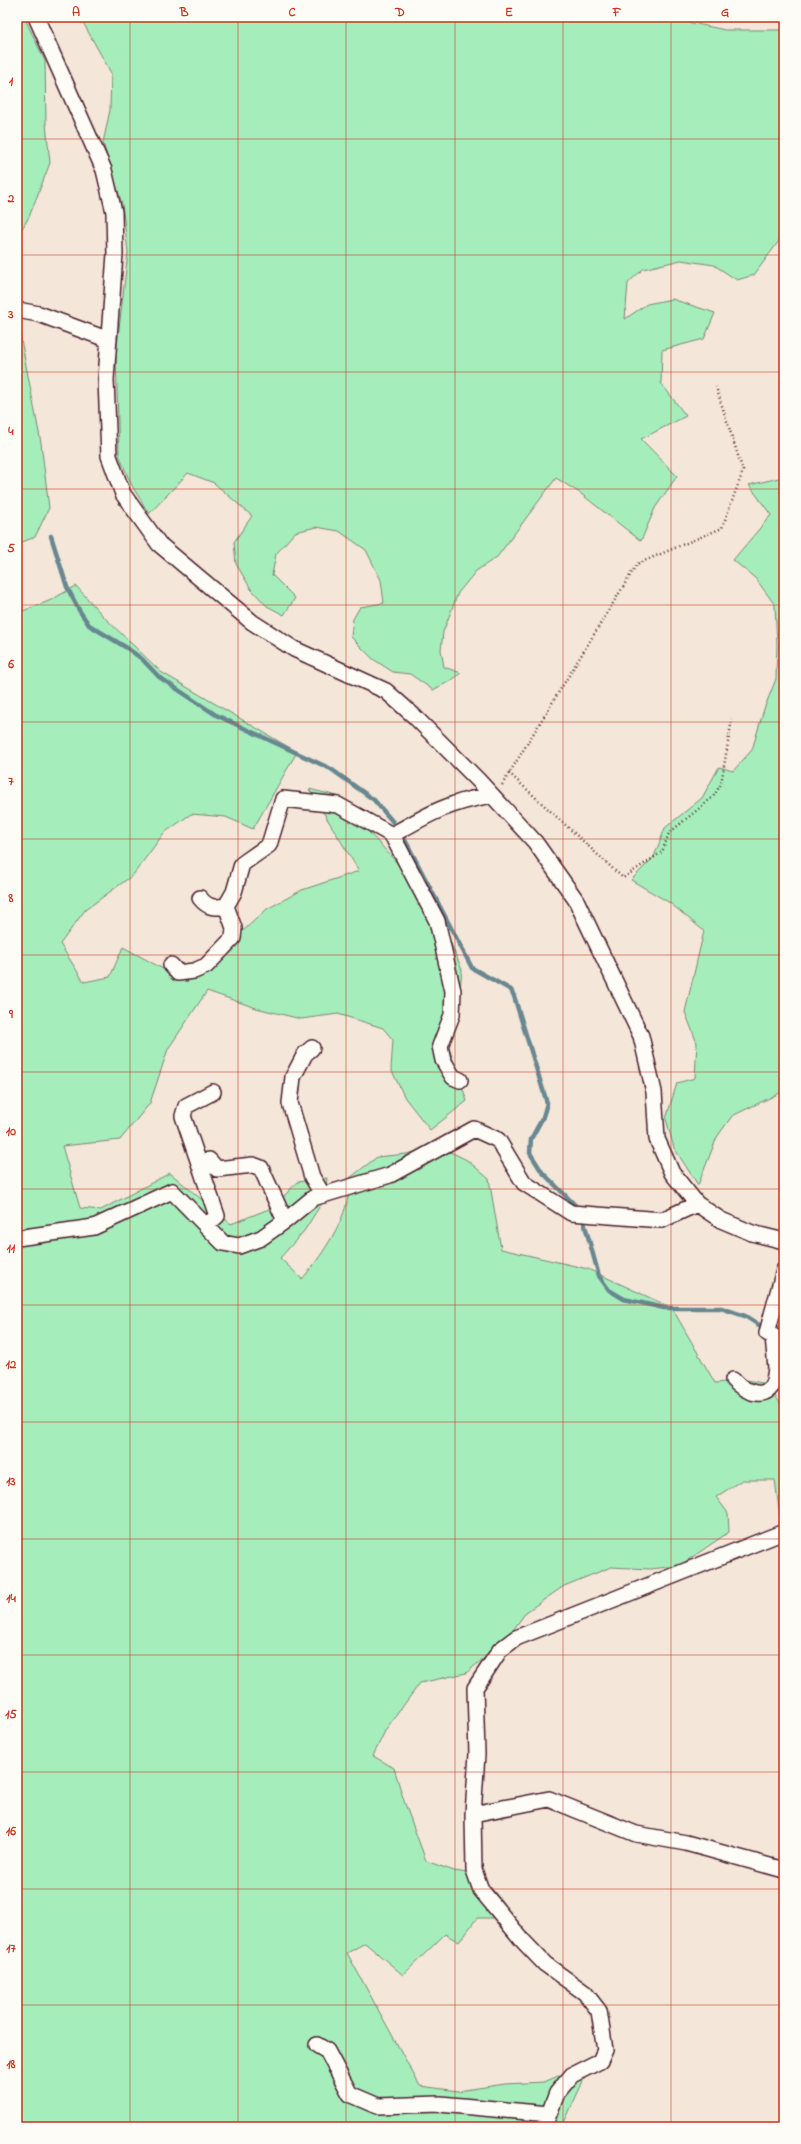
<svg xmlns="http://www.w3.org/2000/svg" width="801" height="2144" font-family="'Indie Flower',sans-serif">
	<rect width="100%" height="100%" fill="#f4e6d8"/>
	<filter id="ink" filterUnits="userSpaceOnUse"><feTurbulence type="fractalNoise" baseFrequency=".025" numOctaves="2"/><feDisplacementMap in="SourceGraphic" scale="8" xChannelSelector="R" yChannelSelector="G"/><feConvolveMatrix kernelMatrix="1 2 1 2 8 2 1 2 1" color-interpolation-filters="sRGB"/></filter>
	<g filter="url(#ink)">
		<path fill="#a5eebc" stroke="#788674" d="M17,17h7l21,44 1,63 4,39 -21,54 -12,20z
			M80,17h584l61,13h59v204l-30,41 -17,5 -23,-15 -33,-5 -38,9 -15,14 -3,36 22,-15 25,-5 43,14 -11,26 -42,11 -1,33 25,33 -45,23 36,37 -22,32 -14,33 -61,-48 -24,-15 -59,79 -21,14 -18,22 -15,39 -2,18 3,17 17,6 -9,7 -19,10 -23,-16 -17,-2 -20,-13 -22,-22 2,-18 7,-12 24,-4 -3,-23 -15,-30 -27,-19 -23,-4 -21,5 -19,22 -4,21 23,23 -11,17 -17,-9 -16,-17 -15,-25 -2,-22 18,-26 -38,-33 -26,-10 -39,41 -18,-30 -12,-29 -3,-100 12,-103 -6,-48 -19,-61 7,-33 1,-37z
			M17,319l24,124 8,65 -14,29 -18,7z
			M779,478l5,3v577l-4,8 4,25 -52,25 -15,21 -19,48 -24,-37 -8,-29 11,-36 18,-5 2,-35 -12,-31 19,-81 -34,-28 -39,-23 23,-23 11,-29 37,-30 17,-31 14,4 19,-21 12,-41 12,-30 1,-35 -2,-39 -19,-26 -23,-19 38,-45 -22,-30z
			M76,586l29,32 56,54 136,80 -44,77 -27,-12 -35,-3 -27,19 -31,42 -48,35 -25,34 24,38 26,-5 13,-30 64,35 80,-73 35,-19 57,-19 -50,-82 32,8 24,31 37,40 41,56 19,46 -5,47 -9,28 19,56 -37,29 -25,-32 -14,-29 2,-29 -10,-12 -45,-14 -37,5 -45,-11 -49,-17 -39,58 -18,54 -30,37 -58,6 18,62 21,2 69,-37 61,51 43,-17 23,-25 30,-4 -2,20 -21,33 -24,27 22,21c17,-19 42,-56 46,-82 1,-5 -1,-11 -2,-16l31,-24 29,-3 34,-7 27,13 22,19 12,70 87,20 84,39 43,75 32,-3 20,4 17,25v106l-4,2 -5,-37h-33l-26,17 12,16 1,19 -50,34 -29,3 -39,-2 -47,19 -38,26 -20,28 -40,33 -46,10 -34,46 -13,27 21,12 10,33 22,60 28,10 27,4 23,29 7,30 -18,-16h-16l-18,24 -14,-8 -42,41 -38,-32 -18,10 73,133 38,5 47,-7 39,-2 43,-18 -2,13 -23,50h-545v-1514l32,-12z"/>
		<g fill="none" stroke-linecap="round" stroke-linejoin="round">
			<path stroke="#688791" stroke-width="4.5" d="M51,536l16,51 12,23 10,15 38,23 15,11 17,18 57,38 115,54 43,31 19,22
				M404,838l68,130 39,22 3,6 33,107 -4,14 -12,22 -1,14 12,19 33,33
				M584,1222l15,54 10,14 15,9 40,9h57l24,8 14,9"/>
			<defs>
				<path id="street" d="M36,17l68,153 10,42 1,42 -9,125 3,77 14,38 36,50 93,78 42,27 92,42 28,25 64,64 57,62 41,58 65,136 13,56 3,47 15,34 25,31 24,16 31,13 32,8
					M17,310l22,4 70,26
					M392,835l45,86 16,70 -1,24 -12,31 3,14 10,17 7,3
					M200,898c8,10 14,10 26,8
					M171,965l7,8 16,-2 12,-5 27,-28 1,-10 -8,-22 8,-14 8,-28 27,-19 14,-46 55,6 54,30c37,-21 57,-33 100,-40
					M312,1048l-7,6 -12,23 -3,26 22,74 11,18
					M209,1160l8,9 36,-4 8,3 24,53
					M206,1226l11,-10 -34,-100 3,-10 27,-14
					M17,1238l77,-11 78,-36 51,52 16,3 22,-8 24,-17 28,-23 77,-23 84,-46 24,11 26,43 47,30 91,7 35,-16
					M784,1270l-17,63 17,9
					M773,1336l3,32 6,6
					M733,1380c10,10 31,22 40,4 2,-5 2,-12 3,-16
					M473,1814l76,-15 87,35 50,9 98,27
					M317,2045l10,6 23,43 28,12 62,-2 109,10
					M544,2127l13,-34 15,-18 28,-14 5,-11 -6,-39 -14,-18 -40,-29 -22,-23 -42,-51 -7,-20 -1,-56 4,-60 -2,-66 25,-38 16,-12 268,-106"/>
			</defs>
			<use href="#street" stroke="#4a1f2b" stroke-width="18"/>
			<path stroke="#4a1f2b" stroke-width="2.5" stroke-dasharray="1 3" stroke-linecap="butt" d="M509,773l114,105 39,-26 7,-19 44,-36 8,-13 11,-65
				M502,785l135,-221 85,-36 21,-57 -27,-84"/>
			<use href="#street" stroke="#fdfcf7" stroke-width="15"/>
		</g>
	</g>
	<path fill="none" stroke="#c8321e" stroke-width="1" stroke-opacity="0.55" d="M130,17v2110M238,17v2110M346,17v2110M455,17v2110M563,17v2110M671,17v2110M17,139h767M17,255h767M17,372h767M17,489h767M17,605h767M17,722h767M17,839h767M17,955h767M17,1072h767M17,1189h767M17,1305h767M17,1422h767M17,1539h767M17,1655h767M17,1772h767M17,1889h767M17,2005h767"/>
	<rect width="801" height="2144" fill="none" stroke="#fdfcf7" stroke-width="44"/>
	<rect x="22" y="22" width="757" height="2100" fill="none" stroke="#c8321e" stroke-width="1.5"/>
	<g font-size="13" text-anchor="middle" font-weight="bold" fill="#c8321e">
		<text x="76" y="16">A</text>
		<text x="184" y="16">B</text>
		<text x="292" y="16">C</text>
		<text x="400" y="16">D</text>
		<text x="509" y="16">E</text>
		<text x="617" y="16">F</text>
		<text x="725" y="16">G</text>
		<text x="11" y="85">1</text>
		<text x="11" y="202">2</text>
		<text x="11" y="318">3</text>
		<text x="11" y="435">4</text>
		<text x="11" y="552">5</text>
		<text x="11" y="668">6</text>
		<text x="11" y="785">7</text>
		<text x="11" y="902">8</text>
		<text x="11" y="1018">9</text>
		<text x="11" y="1135">10</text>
		<text x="11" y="1252">11</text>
		<text x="11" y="1368">12</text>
		<text x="11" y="1485">13</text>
		<text x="11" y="1602">14</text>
		<text x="11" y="1718">15</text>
		<text x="11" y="1835">16</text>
		<text x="11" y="1952">17</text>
		<text x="11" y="2068">18</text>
	</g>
</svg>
